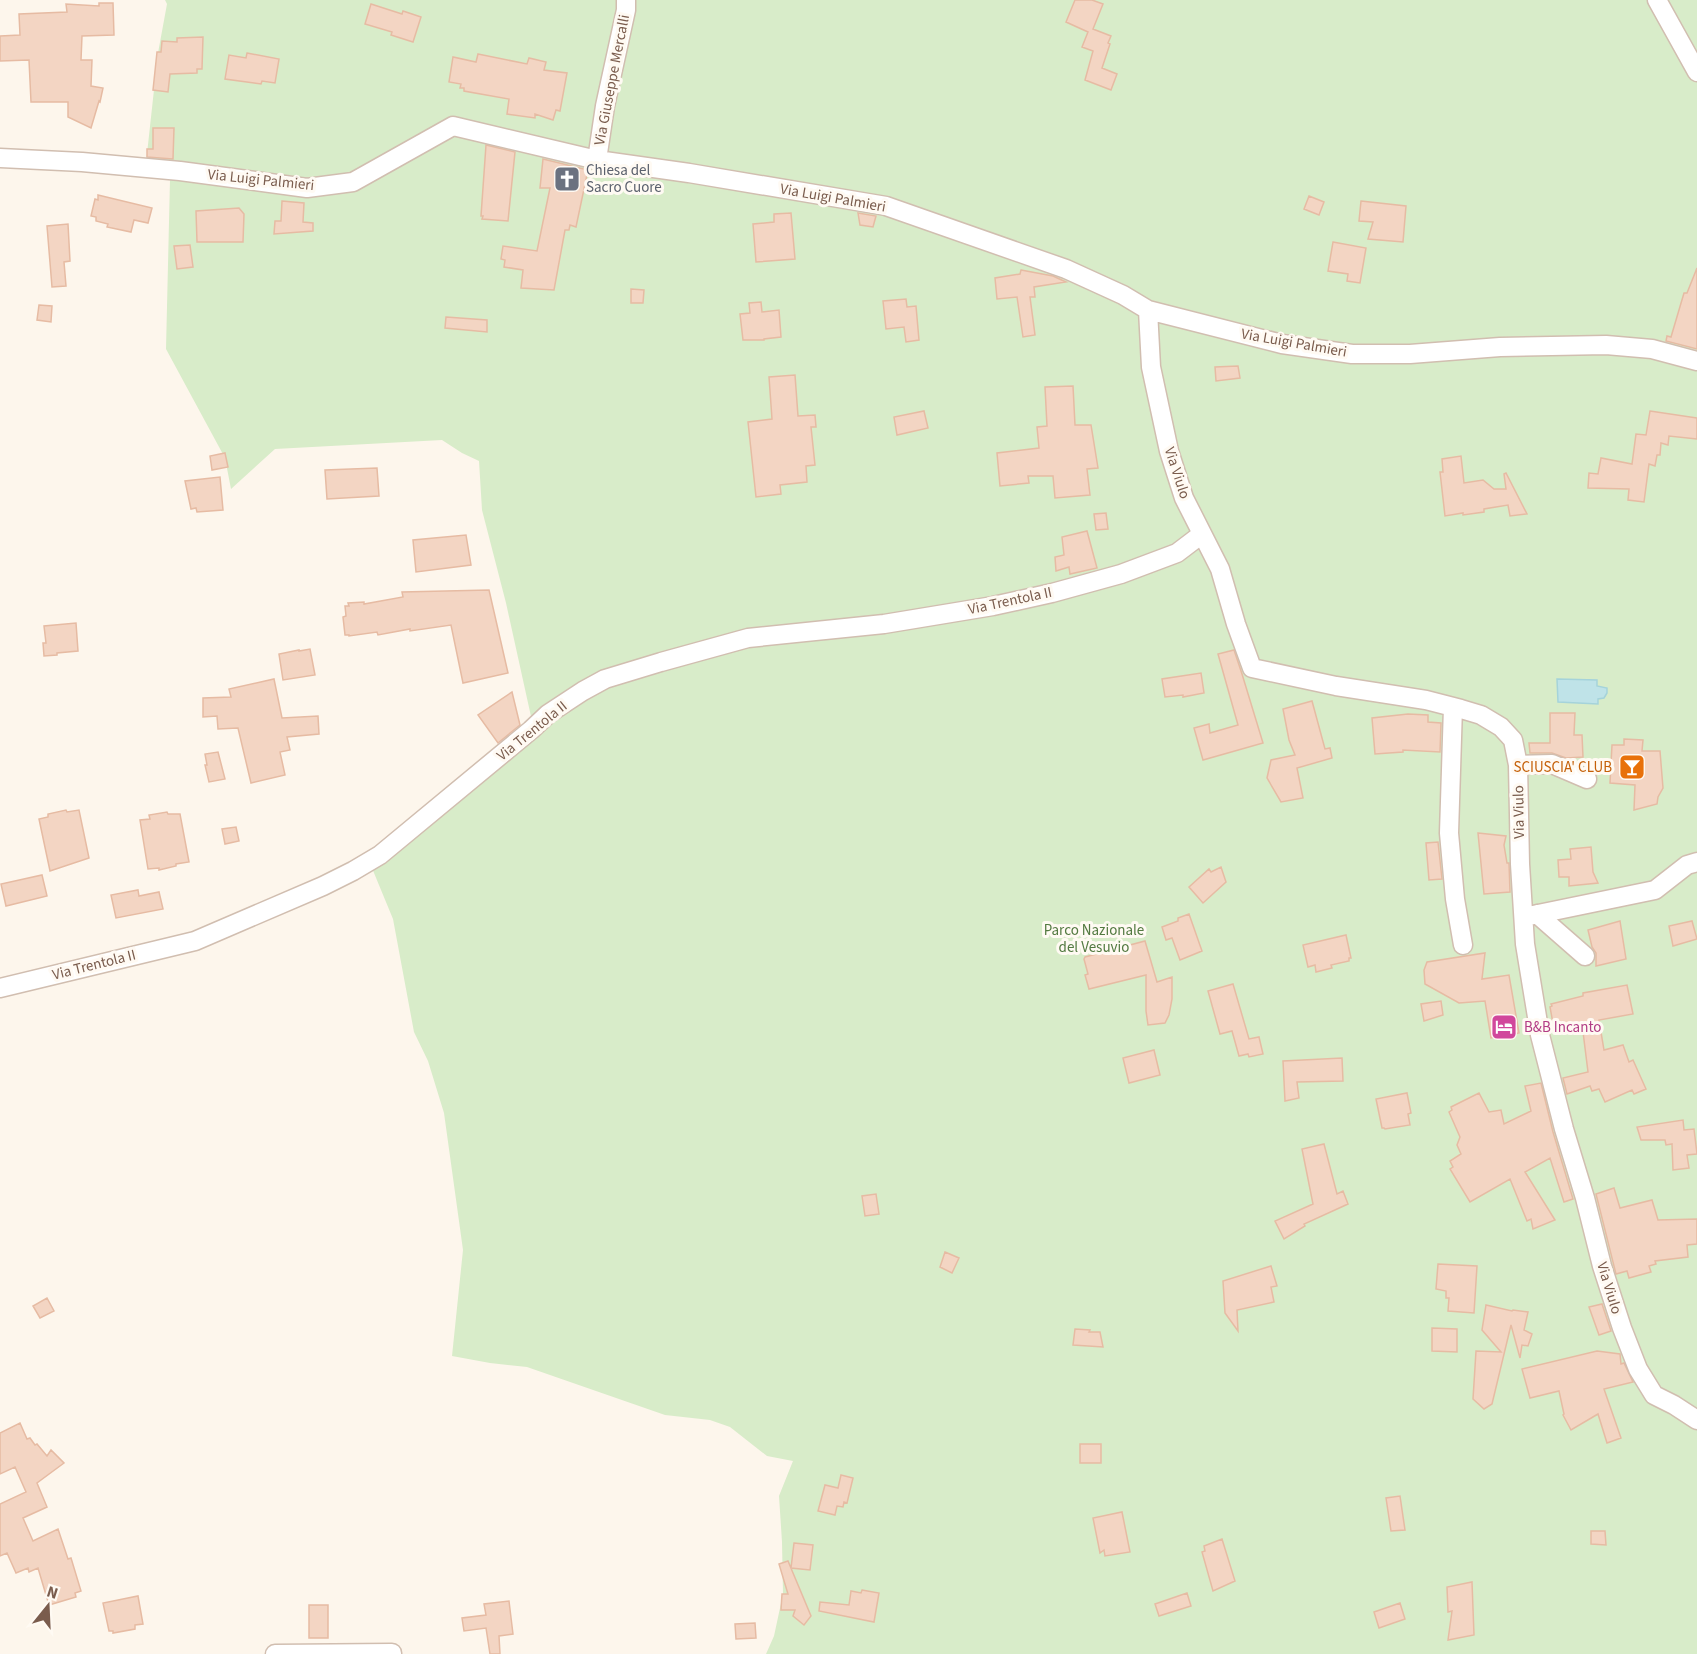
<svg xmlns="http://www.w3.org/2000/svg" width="1697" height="1654" font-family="'Source Sans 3',sans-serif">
	<rect width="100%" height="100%" fill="#fdf6ec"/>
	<path fill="#d8ecc9" d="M165,0h1532v1654h-931l8,-18 9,-42 -1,-52 -3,-46 14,-35 -26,-5 -37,-29 -20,-7 -45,-5 -138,-48 -37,-4 -38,-7 11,-106 -19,-137 -16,-52 -14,-29 -21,-113 -26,-63 165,-135 -26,-118 -24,-93 -3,-49 -17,-8 -20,-13 -167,9 -44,40 -6,-31 -59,-109 4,-169 -24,-17 12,-110 9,-49z"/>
	<path fill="#bfe3e8" stroke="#a5d3da" stroke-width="1.5" d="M1557,679l40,1v6l10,2v5l-3,5 -6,1v5l-40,-2z"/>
	<path fill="#f3d5c3" stroke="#e6bba3" stroke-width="1.5" d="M1075,0h17l11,4 -10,25 18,7 -3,7 2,1 -8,24 15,6 -6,16 -26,-10 8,-29 -11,-4 6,-15 -22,-10z
		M99,3h14l1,32 -32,1 -1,24h11l-1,26 12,2 -3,14 -1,-1 -8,27 -23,-11v-15h-37l-2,-42 -29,1v-25l20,-1 -1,-21 48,-2 -1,-8 33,2z
		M371,4l31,10 1,-3 18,6 -8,25 -22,-7 1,-3 -27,-8z
		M203,37l-1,32h-5v4l-27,1 -2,18 -15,-2 4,-38h4l1,-11 15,1v-4z
		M247,53l32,6 -4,24 -13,-2 -1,3 -36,-5 4,-24 17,3z
		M478,54l49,10 2,-6 17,4 -2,8 23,3 -7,38 -4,-1 -3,10 -18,-6v4l-28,-4 2,-15 -45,-8v-3h-4l1,-4 -12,-2 4,-25 23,5z
		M153,128h21l-1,31 -26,-2v-8h6z
		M486,145l29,7 -7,69 -26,-2 1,-3h-2z
		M543,159l45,11 -12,57 -6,-2 -1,5h-4l-11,60 -33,-2 2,-18 -19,-3 1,-7 -4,-1 2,-13 34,5 13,-63h-10z
		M98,195l54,13 -4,15 -14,-3 -3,12 -24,-5 1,-3 -12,-3v-4l-5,-1 4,-17 3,1z
		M1309,196l15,6 -5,13 -15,-6z
		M282,201l22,2 -1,19 10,1v8l-39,3 1,-13h6z
		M1361,201l45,5 -3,36 -35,-3 5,-17 -14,-1z
		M239,208l5,6 -1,28h-46l-1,-31z
		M791,213l4,46 -39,3 -3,-38 21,-2v-8z
		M858,213l18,3 -3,11 -13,-2z
		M68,224l2,37 -6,1 2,24 -14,1 -5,-61z
		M1333,242l33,6 -6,35 -13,-2 1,-7 -20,-3z
		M190,245l3,22 -16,2 -3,-23z
		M1697,268v81l-31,-8 1,-5 4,1 13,-44h3z
		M1021,270l32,6 13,6 -32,5 1,10h-5l5,38 -12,2 -6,-40 -20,2 -2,-21 25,-4z
		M631,289l13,1 -1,13h-12z
		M906,299l1,8 9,-1 3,34 -13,2 -2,-15 -18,2 -3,-28z
		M761,302l1,10 17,-2 2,27 -17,2v1h-21l-3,-26 10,-1 -1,-10z
		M39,305l13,1 -1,16 -14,-2z
		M446,317l41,3v12l-42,-4z
		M1238,366l2,12 -24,3 -1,-14z
		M795,375l3,41 17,-1 1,12h-5l4,38 -9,1 1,16 -27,3 1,9 -25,3 -8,-75 24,-3 -3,-42z
		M1073,386l2,39h16l7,43 -11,1 3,26 -35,3 -2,-22h-25l1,7 -29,3 -3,-33 42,-5 -2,-21 10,-1 -2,-39z
		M924,411l4,17 -31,7 -3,-18z
		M1650,411l47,7v21l-28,-3 -1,9 -7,-2 -1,12h-3l-2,11 -6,-2 -5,38 -16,-2 1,-11 -41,-1 1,-15 9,1 3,-16 31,6 4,-30 10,1z
		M225,453l3,14 -16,3 -2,-14z
		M1461,456l3,27 19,-3 11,9h12l-2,-15 2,-1 21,41 -17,2 -2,-11 -24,4v3l-21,3v-2l-18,3 -5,-44h3l-1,-13z
		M377,468l2,28 -52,3 -2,-29z
		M220,477l3,33 -26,2 -1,-4 -5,1 -6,-28z
		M1106,513l2,16 -12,1 -2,-16z
		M1087,531l10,37 -27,6 -1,-7 -13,4 -1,-14 9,-2 -2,-18z
		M466,535l5,30 -55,7 -3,-32z
		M489,590l19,83 -45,10 -12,-58 -41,6v-2l-32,6 -1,-3 -28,4v-1h-4l-2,-18 3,-1 -1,-10h4l-1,-3 16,-1v2l39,-7 -1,-5z
		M76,623l2,28 -21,2v2l-13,1 -1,-13h3l-2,-17z
		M310,649l5,26 -32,5 -4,-26 20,-4v1z
		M1234,650l8,24 21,69 -60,17 -9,-32 15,-4 1,9 28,-8 -20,-71z
		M1201,673l3,20 -21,4v-2l-18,2 -3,-18z
		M274,679l8,39 36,-2 1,18 -32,3 3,13 -10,2 5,23 -34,8 -13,-55 -20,1 -1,-13 -14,1v-19l28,-1 -2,-8z
		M512,692l8,33 -22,18 -20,-28z
		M1312,701l13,48 5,-1 2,10 -35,10 6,30 -22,4 -14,-24 4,-18 24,-5 -6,-15 -6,-31z
		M1550,713h25l-1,22h8l1,22 -17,1 -14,-5h-22l-1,-10h21z
		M1408,714l20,1v7l13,1 -1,29 -37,-2v2l-28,2 -3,-36z
		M1624,739l19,1 -1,11h18l3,37 -5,9 -1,7 -23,6 1,-25 -25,-2 2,-38h12z
		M218,752l7,27 -16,3 -4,-17h2l-2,-11z
		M66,810l1,2 12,-2 10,48 -39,13 -11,-52 9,-2v-3z
		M167,812l1,2h12l9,48 -13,2v2l-17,4v-2l-11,1 -8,-49 10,-1 -1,-4z
		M236,827l3,14 -14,3 -3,-15z
		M1478,833l28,3 -2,9 3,18h2l1,29 -26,2z
		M1438,842l4,37 -13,1 -3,-37z
		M1591,847l2,25 5,11 -29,3v-9h-10l-1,-17 13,-1 -1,-10z
		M1221,867l5,15 -23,21 -14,-16 20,-18 2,3z
		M42,875l5,21 -41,10 -5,-22z
		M138,890l1,6 20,-4 4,17 -47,9 -5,-23z
		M1189,914l13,37 -22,9 -8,-22 -6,2 -4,-13 16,-6v-3z
		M1620,921l6,38 -30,7v-13l-4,-6 -4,-17z
		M1692,921l5,18 -24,7 -4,-20z
		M1346,935l5,23h-2v3l-18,4 1,3 -16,4 -1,-7 -7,2 -5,-22z
		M1145,941l12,41 15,-5v22l-3,16 -4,8 -17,2 -2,-14v-36l-57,14 -4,-14 3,-1 -4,-15 1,-2z
		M1485,953l-3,26 27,-4 10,58 -28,5 -6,-37 -26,2 -34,-19 -1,-14 3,-8z
		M1233,984l16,55 10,-2 4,17 -14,3 -1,-3 -9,2 -7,-25 -12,3 -12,-43z
		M1627,985l6,29 -34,6 5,30 19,-5 6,17 4,-2 13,29 -12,5 -2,-4 -27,12 -6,-13 -7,2 -2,-5 -23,8 -4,-16 25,-6 -5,-40 -3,1 -2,-9 -24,5 -4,-22 2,-1 -1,-2 32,-8v-3z
		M1441,1001l2,14 -19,6 -3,-17z
		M1154,1050l6,25 -31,8 -6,-25z
		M1342,1058l1,23 -46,1 2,16 -14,3 -2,-40z
		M1541,1083l12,49 20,67 -9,3 -14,-44 -25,14 30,48 -22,9 -2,-10 -4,2 -17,-42 -40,23 -20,-33 3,-2 -3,-6 11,-7 -4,-9 3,-8 -11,-25 3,-2 -1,-3 28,-14 10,19 12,-2 3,14 27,-13 -6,-25z
		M1407,1093l4,20 -3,1 2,11 -25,4 -1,-1h-2l-6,-29z
		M1683,1120l1,10 10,-1 3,25 -10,1 2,13 -16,2 -1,-26 -6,1 -1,-5h-24l-4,-13z
		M1324,1144l13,50 6,-3 5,13 -44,20 1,2 -21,13 -9,-18 38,-17 -11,-55z
		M1614,1188l6,20 32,-8 6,20 39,-1v25l-10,1 1,12 -33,4 1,3 -7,2 2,6 -22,6 -2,-7 -11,3 -20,-80z
		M876,1194l3,20 -14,2 -3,-20z
		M945,1252l14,6 -7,15 -12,-6z
		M1438,1264l39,2 -3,47 -26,-2 1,-13h-3v-7l-10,-2z
		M1271,1266l6,20 -6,1 3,15 -37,8 1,21 -13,-18 -2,-32z
		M47,1298l7,13 -14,7 -7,-12z
		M1602,1304l9,27 -12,4 -10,-28z
		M1486,1305l26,6 1,-1 15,2 -4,18 8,4 -4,12 -6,-1 -2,13 -9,-33 -19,79 -8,5 -11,-10 3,-48 25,1 -19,-22z
		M1432,1328l25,1v23l-25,-1z
		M1075,1329l15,1 -1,2h11l3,15 -30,-2z
		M1597,1351l23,3 1,10 3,-1 9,19 -29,7 17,49 -14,5 -9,-29 -27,16 -8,-15 1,-1 -5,-23 -29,7 -8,-29z
		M20,1423l7,16 3,-1 5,7 2,-1 10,12 4,-6 13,13 -27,20 10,24 -24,11 10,23 25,-12 10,30 3,-1 10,33 -6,2 1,4 -27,8 -11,-37 -9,4 -1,-4 -12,5 -9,-20 -7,3v-52l26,-12 -11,-25 -15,7v-41z
		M1080,1444h21v19h-21z
		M841,1475l12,3 -6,25 -3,-1 -1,5 -6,-1 -2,9 -17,-4 7,-26 13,3z
		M1400,1496l5,34 -14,1 -5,-33z
		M1122,1512l8,40 -25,4 -1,-6 -4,3 -7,-35z
		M1591,1531h14l1,14 -15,-1z
		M1222,1539l13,42 -22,10 -11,-39 3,-1 -1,-5z
		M794,1543l19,2 -3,25 -19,-2z
		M788,1561l23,55 -7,9 -11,-9 2,-6h-14l1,-16h6l-9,-30z
		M1472,1582l2,53 -26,5 4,-29 -4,1 -1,-25z
		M862,1590l17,3 -5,29 -55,-11 1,-9 29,3 2,-14 10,2z
		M1187,1593l4,13 -32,10 -4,-12z
		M138,1596l5,28 -8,1v4l-22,4v-2h-4l-6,-28z
		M509,1601l4,33 -14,2 1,18h-10l-4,-26 -22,3 -2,-13 24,-3 -2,-11z
		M1400,1603l5,16 -26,9 -5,-16z
		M309,1605h19v33h-19z
		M755,1623l1,15 -20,1 -1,-15z"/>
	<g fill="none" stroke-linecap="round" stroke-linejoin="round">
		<defs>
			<path id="minor" d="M1657,0l40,72
				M0,158l82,4 98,9 127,17 46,-6 100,-56 144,34 92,13 197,33 180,63 57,26 25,15 134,34 70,10h58l90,-7 106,-2 46,4 45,12
				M597,160l8,-54 21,-96v-10
				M1148,310l3,57 18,84 15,47 36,71 16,55 16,44 84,18 90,14 35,9 20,6 20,12 12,13 5,25 2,99 5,80 15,91 24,94 21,69 17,68 20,62 16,41 16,26 20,10 23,15
				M1453,707l-4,126 6,66 8,46
				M1518,765l34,-1 35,15
				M1537,914l48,42
				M1524,917l131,-27 32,-25 10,-3
				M0,988l195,-47 128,-55 30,-15 27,-16 151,-125 17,-16 35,-23 22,-12 56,-17 87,-24 136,-14 109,-18 59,-13 69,-19 56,-21 25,-19
				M275,1654l117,-1"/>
		</defs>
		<use href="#minor" stroke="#d1beb0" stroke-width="21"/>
		<use href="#minor" stroke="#fff" stroke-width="18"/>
	</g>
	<defs>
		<symbol id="church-square" viewBox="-11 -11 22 22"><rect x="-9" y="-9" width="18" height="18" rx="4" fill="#6b7280" stroke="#fffaf3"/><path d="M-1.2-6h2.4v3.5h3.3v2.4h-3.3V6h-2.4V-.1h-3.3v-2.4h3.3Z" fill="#fff"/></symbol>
		<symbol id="bar-square" viewBox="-11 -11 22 22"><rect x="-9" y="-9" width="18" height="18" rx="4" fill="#e8710a" stroke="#fffaf3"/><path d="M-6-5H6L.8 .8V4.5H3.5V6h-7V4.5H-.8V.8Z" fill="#fff"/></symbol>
		<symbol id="hotel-square" viewBox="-11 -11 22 22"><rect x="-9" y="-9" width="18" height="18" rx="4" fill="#d1479c" stroke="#fffaf3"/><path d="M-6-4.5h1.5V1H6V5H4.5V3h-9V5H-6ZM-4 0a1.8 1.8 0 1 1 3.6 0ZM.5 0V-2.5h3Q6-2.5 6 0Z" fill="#fff"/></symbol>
	</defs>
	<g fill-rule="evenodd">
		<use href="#church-square" x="552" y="164" width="30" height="30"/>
		<use href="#bar-square" x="1617" y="752" width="30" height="30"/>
		<use href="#hotel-square" x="1489" y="1012" width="30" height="30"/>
	</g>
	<g text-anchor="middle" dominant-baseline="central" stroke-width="6" stroke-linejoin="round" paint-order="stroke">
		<g font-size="15" fill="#7a5c4d" stroke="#fffaf3">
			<text transform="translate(612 80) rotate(-79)">Via Giuseppe Mercalli</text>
			<text transform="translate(261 180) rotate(6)">Via Luigi Palmieri</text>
			<text transform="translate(833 198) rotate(10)">Via Luigi Palmieri</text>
			<text transform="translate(1294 343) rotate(10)">Via Luigi Palmieri</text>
			<text transform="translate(1177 473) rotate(72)">Via Viulo</text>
			<text transform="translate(1010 601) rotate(-12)">Via Trentola II</text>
			<text transform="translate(532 731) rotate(-39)">Via Trentola II</text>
			<text transform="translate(1519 812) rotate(-91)">Via Viulo</text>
			<text transform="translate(94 965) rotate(-14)">Via Trentola II</text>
			<text transform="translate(1609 1288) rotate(73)">Via Viulo</text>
		</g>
		<g font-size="15" fill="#5b616d" stroke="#fffaf3" text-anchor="start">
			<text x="586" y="170">Chiesa del<tspan x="586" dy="17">Sacro Cuore</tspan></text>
		</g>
		<g font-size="15" fill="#c56008" stroke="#fffaf3" text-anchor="end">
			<text x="1612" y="767">SCIUSCIA' CLUB</text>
		</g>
		<g font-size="15" fill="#537a41" stroke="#fffaf3">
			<text x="1094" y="930">Parco Nazionale<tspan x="1094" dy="17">del Vesuvio</tspan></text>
		</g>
		<g font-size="15" fill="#b23c85" stroke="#fffaf3" text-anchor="start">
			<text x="1524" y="1027">B&amp;B Incanto</text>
		</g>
	</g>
	<g transform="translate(48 1606) rotate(18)" stroke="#fffaf3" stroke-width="4.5" paint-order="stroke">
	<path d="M0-4.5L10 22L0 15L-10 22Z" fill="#7a5c4d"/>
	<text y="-9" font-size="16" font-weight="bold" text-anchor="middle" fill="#7a5c4d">N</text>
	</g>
</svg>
